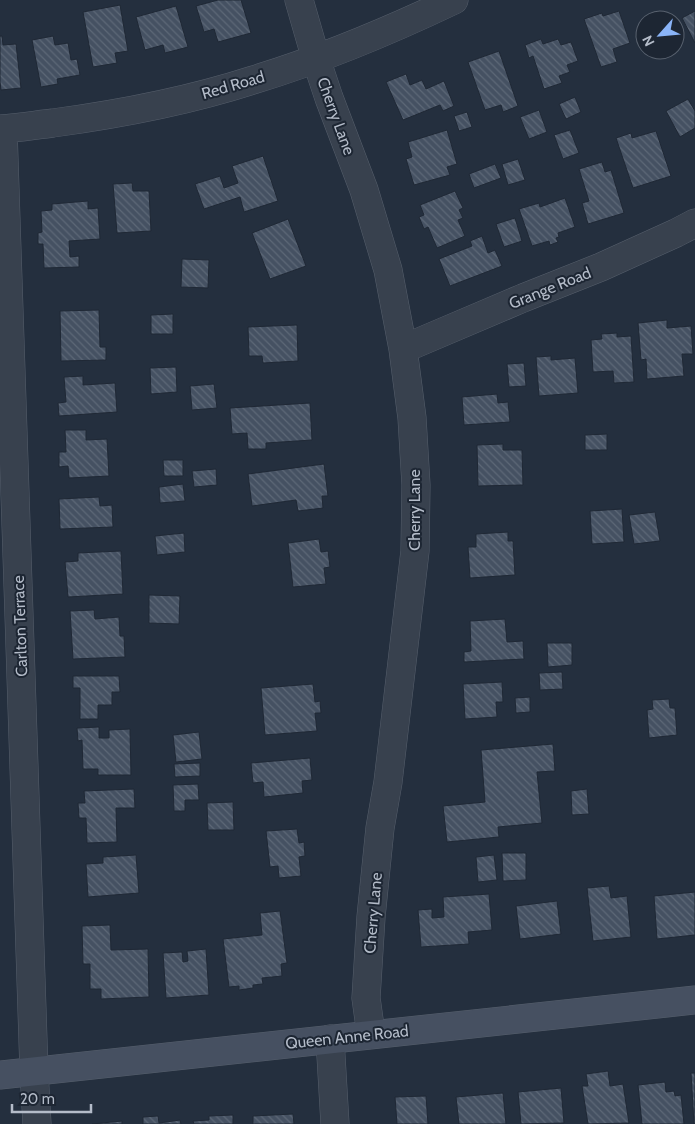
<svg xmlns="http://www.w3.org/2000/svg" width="695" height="1124" font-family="Cabin,sans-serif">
	<defs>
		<pattern id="building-back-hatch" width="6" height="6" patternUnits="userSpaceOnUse" patternTransform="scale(1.25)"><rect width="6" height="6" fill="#455162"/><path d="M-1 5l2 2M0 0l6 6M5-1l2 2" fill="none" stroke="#5d6877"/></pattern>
	</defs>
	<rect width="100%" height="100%" fill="#242f3e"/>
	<path fill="url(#building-back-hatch)" stroke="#1f2835" d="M218,0h23l10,33 -33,9 -4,-13 -10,3 -8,-26z
		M120,5l8,46 -13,2 2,10 -24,4 -10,-55z
		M176,6l12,41 -23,6 -2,-8 -18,5 -9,-33z
		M619,11l11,32 -17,6 4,13 -16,5 -17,-48 18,-6 1,3z
		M695,11v32l-13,-25z
		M0,36h2l1,9 13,-1 5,44 -20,2 -1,-8z
		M53,36l2,9 13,-2 3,17 6,-1 3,16 -23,4 1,5 -17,3 -9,-47z
		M541,39l2,5 15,-5 3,6 10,-3 7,19 -11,4 3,7 -11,4 3,7 -18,6 -11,-33 -4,2 -4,-13z
		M499,51l19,55 -15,6 -2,-7 -16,5 -17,-48z
		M406,74l4,11 12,-5 4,9 18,-8 10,25 -11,5 -3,-6 -37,15 -17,-38z
		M575,97l6,15 -15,7 -7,-15z
		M688,99l7,12v17l-15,9 -14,-26z
		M539,110l8,22 -18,7 -9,-22z
		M467,112l5,15 -13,4 -5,-15z
		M447,130l10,34 -10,3 3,8 -36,10 -8,-26 6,-2 -4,-15z
		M570,130l9,23 -16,6 -9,-24z
		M656,131l15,45 -38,12 -17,-50 15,-5 1,5z
		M263,156l15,45 -34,11 -4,-15 -36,12 -9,-25 25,-8 4,12 14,-5 -6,-17z
		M518,159l7,21 -17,5 -6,-21z
		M602,162l3,10 6,-2 13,43 -36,11 -6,-21 7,-2 -10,-32z
		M495,164l6,14 -27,10 -5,-14z
		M132,183l1,8h16l2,40 -34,2 -4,-49z
		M455,191l8,17 -4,2 4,8 -5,2 7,16 -28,12 -9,-21 -4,2 -5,-12 5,-2 -4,-10z
		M565,198l10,29 -17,6 1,4 -3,1 2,4 -8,3 -1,-4 -17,5 -13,-37 20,-6 1,4z
		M88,201v8l10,-1 2,31 -31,2 1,16 9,-1v11l-35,1 -1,-24h-5v-11l4,-1 -1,-21 11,-1v-6z
		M515,218l7,23 -18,6 -8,-23z
		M288,219l18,47 -36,13 -18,-46z
		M482,236l6,17 7,-3 7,16 -52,20 -11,-27 33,-13 -2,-5z
		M182,259l27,1 -1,28 -27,-1z
		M99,310l1,37h6v13l-45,1 -1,-50z
		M173,314v20h-22v-19z
		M667,320v8l24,-2 2,28h-11l2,22 -37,3 -1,-20 -5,1 -3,-37z
		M297,325l1,36 -35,2 -1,-7h-13l-1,-29z
		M617,333v4l14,-1 3,46 -20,1 -1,-12 -20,1 -2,-32 11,-1 -1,-5z
		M551,356v4l24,-2 3,35 -39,3 -3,-39z
		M524,363l2,23 -17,1 -2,-23z
		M176,367l1,25 -26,2 -1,-26z
		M83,376v9l32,-2 2,29 -58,4 -1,-13 8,-1 -2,-25z
		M214,384l3,24 -25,2 -2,-24z
		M497,394l1,9 10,-1 2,20 -46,3 -2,-28z
		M310,403l2,37 -46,3v6h-18l-1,-16 -15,1 -2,-26z
		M65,430h21v10l21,-1 2,37 -40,2 -1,-12 -9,1v-15h7z
		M607,434v16h-22v-15z
		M503,444v6h19l1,35 -45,1 -1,-41z
		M163,460h20v16h-19z
		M324,464l4,32h-6l1,12 -25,3 -2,-11 -44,6 -4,-32z
		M216,469l1,16 -23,2 -2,-16z
		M183,484l2,17 -25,2 -1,-16z
		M99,497l1,9 12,-1 1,22 -53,2 -1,-30z
		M622,509l2,33 -32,2 -2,-33z
		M655,512l5,29 -26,3 -5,-29z
		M508,532v9h5l2,34 -45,3 -2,-31h8v-13z
		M184,533l1,19 -28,3 -2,-19z
		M319,539l2,13 7,-1 2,16 -6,1 2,16 -33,3 -5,-44z
		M121,551l2,43 -55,3 -3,-35 13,-1v-8z
		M149,595l31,1 -1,28 -30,-1z
		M94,610l1,9 24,-2 1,19h4l1,21 -52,2 -3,-48z
		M505,619l2,23 16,-1 1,18 -60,3v-10l7,-1 -1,-30z
		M547,643h25v22l-24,2z
		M562,672l1,17 -23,1 -1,-17z
		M73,676h46l1,16h-8v13h-14v14h-18v-31h-7z
		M502,682l1,20h-7l1,15 -32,2 -2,-35z
		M313,684l2,18 5,-1 1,12h-6l2,18 -52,4 -4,-47z
		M530,697v15l-14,1 -1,-15z
		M669,699l1,9h5l2,27 -28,3 -2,-28 6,-1 -1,-9z
		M99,727v11h10v-8l21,-1 1,46h-33v-6h-15l-1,-29 -4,1 -1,-13z
		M199,732l3,27 -26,3 -3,-27z
		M553,744l2,27 -18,1 5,51 -44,4 1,10 -52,5 -4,-36 42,-4 -4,-52z
		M310,758l2,22 -10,1 1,12 -39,4 -1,-15 -10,1 -2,-20z
		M200,763v13l-25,1 -1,-13z
		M198,784l1,16h-14v11h-11l-1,-26z
		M134,789l1,19h-19l1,34 -30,1 -1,-25h-7l-1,-15h7l-1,-12z
		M587,789l2,25 -17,1 -1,-24z
		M233,802l1,28h-26l-1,-27z
		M297,829l2,14 5,-1 1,14 -6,1 2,19 -22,2 -1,-12 -8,1 -4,-36z
		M502,853h24v27l-23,1z
		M136,855l3,38 -51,4 -2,-33 17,-1v-6z
		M494,855l3,25 -19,2 -2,-25z
		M609,886l2,12 16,-2 4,41 -38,4 -6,-53z
		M695,892v43l-38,4 -3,-43z
		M489,894l3,36 -24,2 1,12 -48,3 -3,-37 14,-1v9l12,-1 -1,-20z
		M557,901l4,33 -41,5 -4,-33z
		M280,911l7,52 -6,1 1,12 -20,2 1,6 -10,1v3l-14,2v-4l-10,1 -6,-48 39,-4 -2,-22z
		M110,925l1,25 37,-1 1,48 -48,2v-10h-11v-25h-7l-1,-38z
		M206,949l3,46 -43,3 -3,-45 19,-1 1,10 5,-1 -1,-10z
		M608,1071l2,15 13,-2 6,39 -41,1 -6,-38h6l-2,-12z
		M691,1073h4v51h-1z
		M665,1082l1,10 8,-1 1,5 6,-1 3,29h-42l-4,-39z
		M561,1088l3,35 -43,1 -3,-32z
		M503,1093l3,31h-47l-3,-27z
		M426,1096l2,28h-31l-2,-27z
		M293,1114l1,10h-41v-8z
		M233,1115v9h-39l-1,-3 16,-1v-4z
		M158,1116l1,7 21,-3 1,4h-39h1v-7z
		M122,1121v3h-30z"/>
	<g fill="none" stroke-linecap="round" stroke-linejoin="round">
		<defs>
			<path id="street" d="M299,0l17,59 13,39 35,92 24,80 15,79 9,69 4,67 -1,66 -27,231 -8,46 -9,89 -5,81 5,36
				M0,129c18,-1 35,-4 53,-6 67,-9 135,-22 200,-43 69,-21 136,-49 201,-80
				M3,129l31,942 3,53
				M403,349l120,-51 78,-31 75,-34 19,-10
				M330,1039l5,85"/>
			<path id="secondary" d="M0,1075l695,-75"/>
		</defs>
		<use href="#street" stroke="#565f6c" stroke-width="29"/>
		<use href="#secondary" stroke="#565f6c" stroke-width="29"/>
		<use href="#street" stroke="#38414e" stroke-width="28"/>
		<use href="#secondary" stroke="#465061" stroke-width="28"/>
	</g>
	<g text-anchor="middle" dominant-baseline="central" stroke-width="4" stroke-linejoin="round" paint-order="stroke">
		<g font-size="16" fill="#b4bcc9" stroke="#1d2633">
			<text transform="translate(233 85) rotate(-16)">Red Road</text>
			<text transform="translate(336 116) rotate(70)">Cherry Lane</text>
			<text transform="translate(550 288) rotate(-22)">Grange Road</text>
			<text transform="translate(414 510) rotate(-90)">Cherry Lane</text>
			<text transform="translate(20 626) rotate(-92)">Carlton Terrace</text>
			<text transform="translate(373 913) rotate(-85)">Cherry Lane</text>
			<text transform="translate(347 1037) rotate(-6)">Queen Anne Road</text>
		</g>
	</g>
	<g transform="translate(660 35) rotate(243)"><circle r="24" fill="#1d2633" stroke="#59626f"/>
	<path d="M0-4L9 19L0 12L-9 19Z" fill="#8ab4f8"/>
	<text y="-8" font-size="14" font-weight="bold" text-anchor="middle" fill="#b4bcc9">N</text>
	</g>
	<path d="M12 1104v8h79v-8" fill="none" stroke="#b4bcc9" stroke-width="2.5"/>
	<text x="20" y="1104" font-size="15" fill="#b4bcc9" stroke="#1d2633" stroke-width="4" paint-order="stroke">20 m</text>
</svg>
